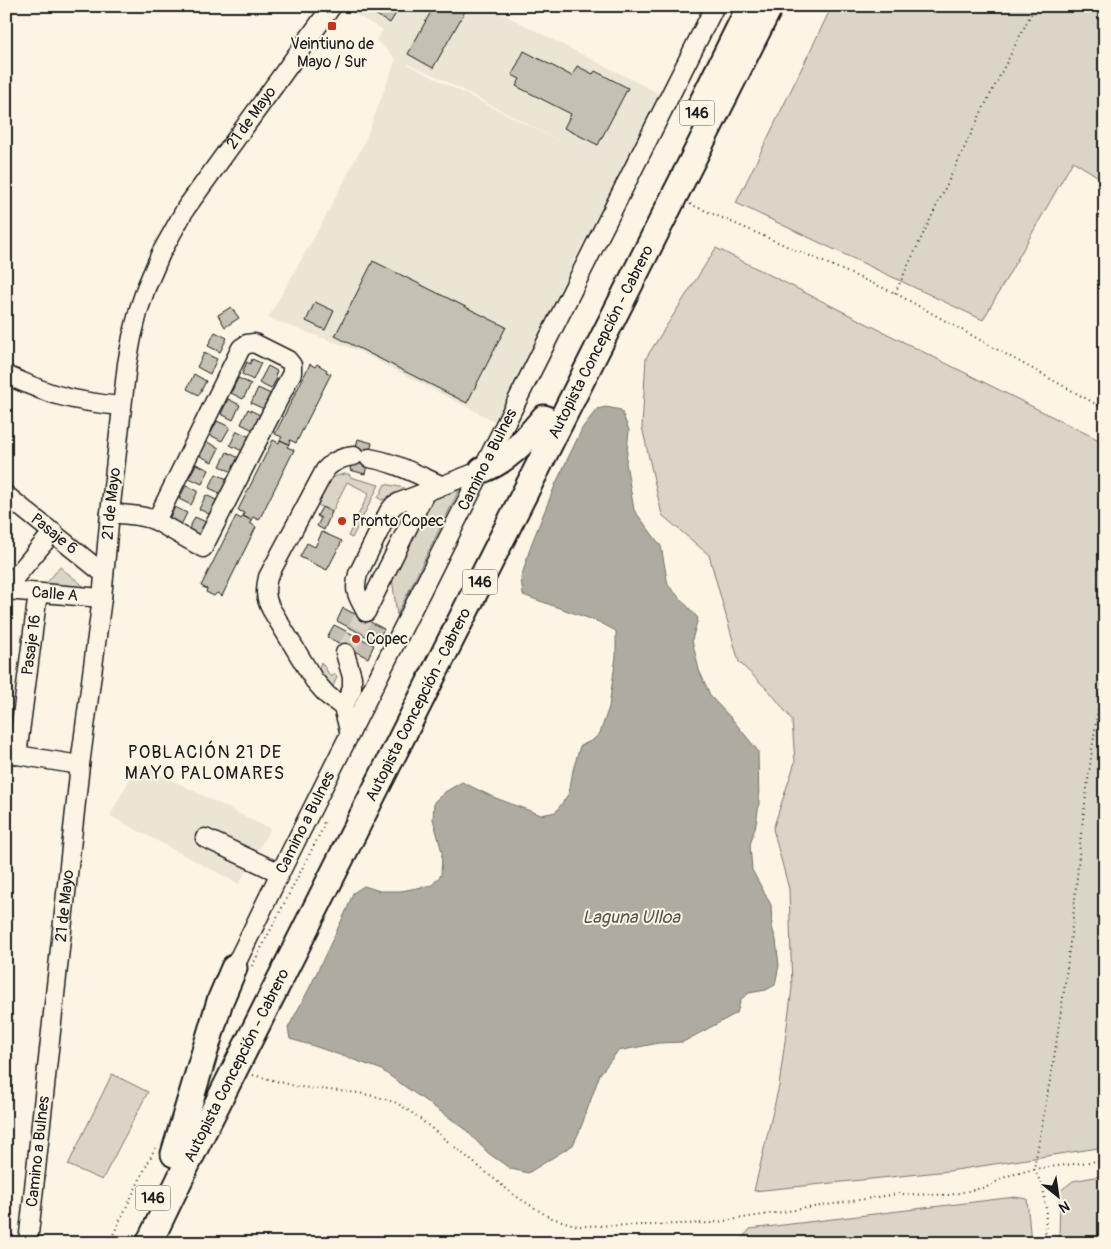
<svg xmlns="http://www.w3.org/2000/svg" width="1111" height="1249" font-family="Pangolin,sans-serif">
	<rect width="100%" height="100%" fill="#fcf5e5"/>
	<filter id="ink" filterUnits="userSpaceOnUse"><feTurbulence type="fractalNoise" baseFrequency=".02" numOctaves="2"/><feDisplacementMap in="SourceGraphic" scale="10" xChannelSelector="R" yChannelSelector="G"/><feConvolveMatrix kernelMatrix="1 2 1 2 8 2 1 2 1" color-interpolation-filters="sRGB"/></filter>
	<g filter="url(#ink)">
		<path fill="#ebe5d6" fill-rule="evenodd" d="M352,6h135l173,88 -37,79 -46,81 -35,85 -42,85 -144,-74 -88,-32 53,-93 44,-84 31,-82 -20,-19 7,-10 -34,-19zM408,64l28,12 127,67 -155,-78z
			M138,763l132,66 -31,55 -129,-68z"/>
		<path fill="#dbd5c8" stroke="#7c7872" d="M832,6h273v175l-32,-20 -90,159 -247,-117z
			M716,248l389,195v704l-156,24 -195,20 25,-105 13,-98 -3,-99 -16,-60 22,-67 -3,-42 -20,-26 -33,-32 -30,-107 -47,-40 -20,-88 4,-69z
			M344,474h5l1,3 29,8 -27,53 -4,-2 21,-43 -22,-11 -15,30 -20,-10c10,-15 13,-24 32,-28z
			M385,484l19,4 -1,5 -21,7 -4,-2z
			M460,488l-63,127 -5,-37 41,-79z
			M60,567l26,21 -41,-3z
			M321,662l10,15 4,-3 2,3 -7,17 -12,-23z
			M112,1074l36,18 -46,88 -34,-15z
			M1105,1175v68h-46l1,-52 13,-10z
			M1015,1197l12,2 4,44h-293l12,-14z"/>
		<path fill="#b0aba1" stroke="#75726c" d="M606,407l15,3 8,20 -3,33 8,47 27,36 7,39 30,33 -6,22 7,30 12,27 21,22 26,32 1,53 -3,20 -6,21 2,25 19,35 1,22 4,13 3,25 -4,20 -9,5 -17,3 -8,6 -4,14 -54,29 -24,1 -41,8 -18,23 -20,56 -7,15 -45,28 -17,-4 -23,-16 -24,-25 -84,-59 -66,-23 -24,-7 -2,-11 21,-39 38,-80 6,-16 11,-7 16,5h21l31,-6 9,-10 1,-23 -9,-33 1,-17 11,-10 17,-10 31,15 48,18 15,-3 13,-19 4,-23 7,-24 13,-6 7,-7 9,-26 7,-51v-25l-17,-9 -76,-27 -2,-17 10,-33 25,-62 27,-56 14,-18z"/>
		<path fill="#c4c0b3" stroke="#1c1c1c" d="M378,6h15l5,4 -8,13 -17,-10z
			M434,6h34l-35,62 -25,-14z
			M524,51l48,25 5,-10 16,8 2,-3 33,17 -30,57 -34,-17 7,-14 -55,-28 4,-7 -8,-4z
			M373,261l133,66 -39,76 -132,-67z
			M315,302l19,9 -9,19 -19,-9z
			M231,307l8,11 -14,9 -7,-12z
			M215,332l12,6 -7,14 -12,-6z
			M204,353l13,6 -7,15 -13,-7z
			M252,359l9,4 -8,17 -11,-6 5,-12 3,2z
			M310,364l5,3 2,-3 10,6 -1,2 5,2 -35,69 -6,-3 -1,4 -9,-4 2,-3 -7,-3z
			M268,366l9,5 -2,5 2,2 -6,11 -12,-6z
			M194,374l12,7 -7,14 -12,-6z
			M238,378l13,6 -8,15 -12,-6z
			M258,388l13,6 -7,15 -13,-6z
			M228,399l12,6 -7,15 -12,-6z
			M248,409l12,6 -7,15 -12,-6z
			M217,421l13,6 -8,14 -12,-6z
			M237,431l13,6 -8,14 -12,-6z
			M358,439l14,4 -7,31 -15,-4z
			M273,440l6,3 1,-3 9,4 -2,3 7,3 -35,70 -6,-3 -2,3 -8,-4 1,-3 -6,-3z
			M207,442l12,6 -7,14 -12,-6z
			M227,452l12,6 -7,14 -12,-6z
			M196,464l13,6 -7,14 -13,-6z
			M216,474l13,6 -7,14 -13,-6z
			M186,485l12,6 -7,14 -12,-6z
			M206,495l12,6 -7,14 -12,-6z
			M175,507l12,6 -7,14 -12,-6z
			M322,507l10,5 -8,18 -7,-4 4,-8 -4,-2z
			M236,516l5,3 2,-3 8,4 -1,3 6,4 -34,69 -5,-3 -3,3 -8,-4 1,-3 -6,-3z
			M195,517l13,6 -7,14 -13,-6z
			M322,532l20,9 -15,29 -27,-13 7,-14 8,4z
			M343,608l41,21 -7,13 -40,-21z
			M334,625l40,20 -6,13 -41,-21z"/>
		<g fill="none" stroke-linecap="round" stroke-linejoin="round">
			<path stroke="#dad4c7" stroke-width="18" stroke-dasharray="18 9" stroke-linecap="butt" d="M345,653l21,-41"/>
			<defs>
				<g id="minor">
					<path d="M6,375c17,7 33,15 51,20 21,6 42,9 64,11"/>
					<path d="M369,458c25,4 49,17 72,27"/>
					<path id="s1" d="M6,495l98,79"/>
					<path d="M110,513c15,2 32,1 46,8l47,27 89,-175v-8l-4,-5 -34,-17 -7,1 -6,4 -85,173"/>
					<path d="M6,588l47,-56"/>
					<path id="s2" d="M6,590l96,8"/>
					<path d="M366,612c-8,-16 -13,-20 -8,-38l31,-63 5,-6 6,-3 82,-32"/>
					<path d="M366,612l60,-121"/>
					<path d="M343,707l9,-18v-12l-7,-24"/>
					<path d="M350,734l-7,-27 -16,-12 -13,-15 -43,-71c-6,-11 -6,-20 -3,-32l57,-107c8,-9 17,-13 29,-14"/>
					<path d="M7,752l10,3 63,10"/>
					<path id="s3" d="M17,755l21,-162"/>
					<path d="M205,838l75,35"/>
					<path id="s4" d="M234,968l46,-95 435,-867"/>
					<path id="s5" d="M28,1243l52,-478 22,-167 8,-85 17,-149 5,-27 7,-28 7,-21 15,-35 25,-45 146,-202"/>
				</g>
				<g id="highway">
					<path d="M698,111l52,-105"/>
					<path d="M482,470c27,-10 44,-31 62,-52"/>
					<path d="M174,1154l46,-153 14,-33"/>
					<path id="s6" d="M149,1243l41,-85 580,-1152"/>
				</g>
			</defs>
			<use href="#minor" stroke="#1c1c1c" stroke-width="21"/>
			<use href="#highway" stroke="#1c1c1c" stroke-width="29"/>
			<path stroke="#1c1c1c" stroke-width="2" stroke-dasharray="1 4" stroke-linecap="butt" d="M690,204l205,89 210,116
				M895,293l85,-178 55,-109
				M252,966l72,-140 -1,-6
				M253,1075l46,12 60,6 19,4 19,6 18,12 99,80 35,22 29,9 71,-1 62,-2 186,-29 52,1 38,-8 20,-11 27,-7 71,-9
				M109,1243l46,-95
				M1045,1243l1,-34 -3,-22 -9,-18 20,-111 11,-74 9,-75 7,-75 11,-84 13,-90"/>
			<use href="#minor" stroke="#fcf5e5" stroke-width="18"/>
			<use href="#highway" stroke="#fcf5e5" stroke-width="25"/>
		</g>
	</g>
	<g fill="#c8321e" stroke="#fcf5e5" stroke-width="2">
		<rect x="327" y="21" width="10" height="10" rx="2.5"/>
		<circle cx="342" cy="521" r="5"/>
		<circle cx="356" cy="639" r="5"/>
	</g>
	<g text-anchor="middle" dominant-baseline="central" stroke-width="4" stroke-linejoin="round" paint-order="stroke">
		<g fill="#fcf5e5" stroke="#5f5d58" stroke-width="1">
			<rect x="679.5" y="100.5" width="35" height="25" rx="4"/>
			<rect x="462.5" y="569.5" width="35" height="25" rx="4"/>
			<rect x="135.5" y="1185.5" width="35" height="25" rx="4"/>
		</g>
		<g font-size="15" font-weight="bold" fill="#1c1c1c">
			<text x="697" y="113">146</text>
			<text x="480" y="582">146</text>
			<text x="153" y="1198">146</text>
		</g>
		<g font-size="16" fill="#1c1c1c" stroke="#fcf5e5" text-anchor="start">
			<text x="332" y="44" text-anchor="middle">Veintiuno de<tspan x="332" dy="18">Mayo / Sur</tspan></text>
			<text x="352" y="521">Pronto Copec</text>
			<text x="366" y="639">Copec</text>
		</g>
		<g font-size="16" fill="#1c1c1c" stroke="#fcf5e5">
			<text stroke="none"><textPath href="#s5" startOffset="1164">21 de Mayo</textPath></text>
			<text stroke="none"><textPath href="#s6" startOffset="1008">Autopista Concepción - Cabrero</textPath></text>
			<text stroke="none"><textPath href="#s4" startOffset="568">Camino a Bulnes</textPath></text>
			<text stroke="none"><textPath href="#s5" startOffset="744">21 de Mayo</textPath></text>
			<text stroke="none"><textPath href="#s1" startOffset="62">Pasaje 6</textPath></text>
			<text stroke="none"><textPath href="#s2" startOffset="49">Calle A</textPath></text>
			<text stroke="none"><textPath href="#s3" startOffset="111">Pasaje 16</textPath></text>
			<text stroke="none"><textPath href="#s6" startOffset="602">Autopista Concepción - Cabrero</textPath></text>
			<text stroke="none"><textPath href="#s4" startOffset="162">Camino a Bulnes</textPath></text>
			<text stroke="none"><textPath href="#s5" startOffset="339">21 de Mayo</textPath></text>
			<text stroke="none"><textPath href="#s6" startOffset="198">Autopista Concepción - Cabrero</textPath></text>
			<text stroke="none"><textPath href="#s5" startOffset="92">Camino a Bulnes</textPath></text>
		</g>
		<g font-size="18" letter-spacing="1" fill="#1c1c1c" stroke="#fcf5e5">
			<text x="205" y="752">POBLACIÓN 21 DE<tspan x="205" dy="21">MAYO PALOMARES</tspan></text>
		</g>
		<g font-size="18" font-style="italic" fill="#575551" stroke="#fcf5e5">
			<text x="631" y="917">Laguna Ulloa</text>
		</g>
	</g>
	<rect width="1111" height="1249" fill="none" stroke="#fcf5e5" stroke-width="25"/>
	<rect x="12" y="12" width="1086" height="1224" fill="none" stroke="#1c1c1c" stroke-width="2" filter="url(#ink)"/>
	<g transform="translate(1058 1196) rotate(150)" stroke="#fcf5e5" stroke-width="4" paint-order="stroke">
	<path d="M0-4L9 19L0 12L-9 19Z" fill="#1c1c1c"/>
	<text y="-8" font-size="14" font-weight="bold" text-anchor="middle" fill="#1c1c1c">N</text>
	</g>
</svg>
